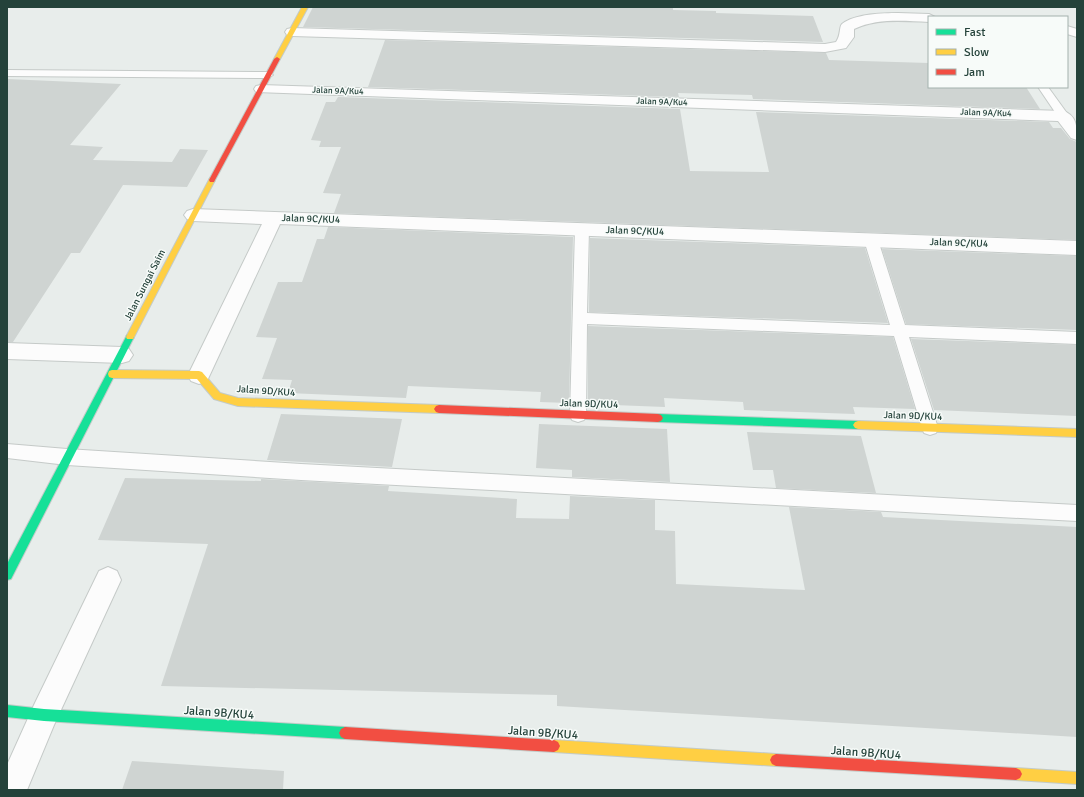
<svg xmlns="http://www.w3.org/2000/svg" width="1084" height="797" font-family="Signika,sans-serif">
	<rect width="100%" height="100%" fill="#e8edeb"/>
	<path fill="#cfd4d2" d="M313,7h322l38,1v2l43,1v2l97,3 10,26 -520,-15z
		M385,40l441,13 3,7 100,3v24h97l14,22 -287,-10 -1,-4 -74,-2 1,4 -311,-10z
		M7,79l114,5 -51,61 33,2 -10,13 79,2 8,-13 28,1 -21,37 -64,-2 -43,68h-9l-58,89h-6z
		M338,97l342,12 10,62 79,1 -13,-60 293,10 4,6h8l9,11 7,3v98l-743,-27 7,-19 -18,-1 18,-46h-22l2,-6 -10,-1 15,-38h9z
		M328,227l245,10 -4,166 -29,-1 1,-10 -133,-6 -2,12 -118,-5 4,-13 -30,-1 15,-41 -21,-1 22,-55h24l15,-43h7z
		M590,238l275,10 23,75 -299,-11z
		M882,249l195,7v74l-171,-6z
		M588,326l305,11 22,72 -62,-2 2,7 -111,-4 -1,-8 -79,-4 1,9 -77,-3z
		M911,339l166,6v71l-143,-6z
		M281,414l121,5 -10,48 -125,-7z
		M539,424l128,5 3,53 -98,-5v-7l-36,-2z
		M747,432l114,4 15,57 -100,-5 -3,-18h-20z
		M125,478l136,3v-2l128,7 -1,5 129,8 -1,19 53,1 1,-23 85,4v30l20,1 1,53 83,4 46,2 -16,-83 92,5 2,5 194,10v210l-520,-31v-11l-396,-9 47,-142 -110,-4z
		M132,761l152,10 -1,19h-161z"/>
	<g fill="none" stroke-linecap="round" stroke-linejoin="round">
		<defs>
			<path id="lane" d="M7,70l261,2 5,3 -5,3 -261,-2z
				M1038,87h10l21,29 -2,2h-8z
				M582,224l5,2 2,3 -2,84 303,12 -26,-85 2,-3h10l2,3 27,85 172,7v12l-168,-7 29,91 -2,5 -6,2 -6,-2 -2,-5 -28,-92 -307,-12 -1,91 -2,5 -6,2 -6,-2 -2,-5 5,-186 2,-3z
				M7,444l60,5 234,15 776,41v16l-776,-41 -234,-15 -60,-7z"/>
			<path id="street" d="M898,13l31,1 6,3h-6v5c-25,-1 -51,-4 -75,7v8l-8,11 -21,4 -533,-16 -5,-1 -2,-3 2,-3 5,-1 533,16 11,-2c5,-7 3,-15 6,-18 12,-10 41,-11 56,-11z
				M1067,26l10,3v8l-10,-3z
				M261,85l802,26c14,4 14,17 14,29l-6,-2 -13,-17 -802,-29 -2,-3 2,-3z
				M193,209l884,32v14l-797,-31 -73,157 -8,3 -8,-3 -3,-6 74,-151 -69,-3 -6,-2 -3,-4 3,-4z
				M7,343l115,4 7,2 4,6 -4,6 -7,2 -115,-4z
				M108,567l9,4 4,9 -67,145 -27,65h-20v-25l27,-60 65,-134z"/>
			<path id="fast" d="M130,334l4,3 -123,242 -4,1v-16l120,-229z
				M658,414l200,7 3,1 2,3 -2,3 -3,1 -200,-7 -3,-1 -2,-3 2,-3z
				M7,705l37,4 301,18 4,2 2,4 -2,4 -4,2 -301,-18 -37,-4z"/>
			<path id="slow" d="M302,7h6l-28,52 -5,1 -1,-1z
				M210,178h4l1,2 -82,159h-6l-1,-2z
				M112,370l87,1 3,1 18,21 18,5 201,7 3,1 2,3 -2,3 -3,1 -201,-7 -24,-7 -17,-20 -85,-1 -3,-1 -1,-3 1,-3z
				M858,421l219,8v8l-219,-8 -3,-1 -2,-3 2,-3z
				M554,740l222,14 4,2 2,4 -2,4 -4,2 -222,-14 -4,-2 -2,-4 2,-4z
				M1016,768l61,4v12l-61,-4 -4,-2 -2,-4 2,-4z"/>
			<path id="jam" d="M277,57l3,2 -65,121 -1,2h-4l-1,-2 65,-121z
				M439,405l219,9 3,1 2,3 -2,3 -3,1 -219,-9 -3,-1 -2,-3 2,-3z
				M345,727l209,13 4,2 2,4 -2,4 -4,2 -209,-13 -4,-2 -2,-4 2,-4z
				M776,754l240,14 4,2 2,4 -2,4 -4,2 -240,-14 -4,-2 -2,-4 2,-4z"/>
		</defs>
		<use href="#lane" stroke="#c5cac8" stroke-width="2"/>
		<use href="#street" stroke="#c5cac8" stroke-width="2"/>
		<use href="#fast" stroke="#c3cbc8" stroke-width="2"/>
		<use href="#slow" stroke="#c3cbc8" stroke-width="2"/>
		<use href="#jam" stroke="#c3cbc8" stroke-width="2"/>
		<use href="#lane" fill="#fcfcfc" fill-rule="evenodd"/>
		<use href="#street" fill="#fcfcfc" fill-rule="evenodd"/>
		<use href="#fast" fill="#16e098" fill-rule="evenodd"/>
		<use href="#slow" fill="#ffcf43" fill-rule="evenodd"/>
		<use href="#jam" fill="#f24e42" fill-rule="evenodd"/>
	</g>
	<g text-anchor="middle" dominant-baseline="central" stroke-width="3" stroke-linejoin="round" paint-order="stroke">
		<g font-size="9" fill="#24423a" stroke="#f7fbf9">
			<text transform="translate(338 91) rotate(2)">Jalan 9A/Ku4</text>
			<text transform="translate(662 102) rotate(2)">Jalan 9A/Ku4</text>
			<text transform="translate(986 113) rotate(2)">Jalan 9A/Ku4</text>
		</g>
		<g font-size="10" fill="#24423a" stroke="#f7fbf9">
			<text transform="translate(311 219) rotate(2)">Jalan 9C/KU4</text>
			<text transform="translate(635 231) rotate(2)">Jalan 9C/KU4</text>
			<text transform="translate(959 243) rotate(2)">Jalan 9C/KU4</text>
			<text transform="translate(145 285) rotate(-63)">Jalan Sungai Saim</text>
			<text transform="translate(266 391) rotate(4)">Jalan 9D/KU4</text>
			<text transform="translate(589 404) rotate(2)">Jalan 9D/KU4</text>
			<text transform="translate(913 416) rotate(2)">Jalan 9D/KU4</text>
		</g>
		<g font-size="12" fill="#24423a" stroke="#f7fbf9">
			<text transform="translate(219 713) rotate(4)">Jalan 9B/KU4</text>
			<text transform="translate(543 733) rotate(4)">Jalan 9B/KU4</text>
			<text transform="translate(866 753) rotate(4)">Jalan 9B/KU4</text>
		</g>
	</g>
	<rect width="1084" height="797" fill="none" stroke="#24423a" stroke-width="16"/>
	<rect x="928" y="16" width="140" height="72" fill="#f7fbf9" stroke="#a3b1ad"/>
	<rect x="936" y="29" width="20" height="6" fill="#16e098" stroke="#a3b1ad"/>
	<text x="964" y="36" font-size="12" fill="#24423a">Fast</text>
	<rect x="936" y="49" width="20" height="6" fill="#ffcf43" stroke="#a3b1ad"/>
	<text x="964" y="56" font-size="12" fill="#24423a">Slow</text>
	<rect x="936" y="69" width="20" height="6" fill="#f24e42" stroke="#a3b1ad"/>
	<text x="964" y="76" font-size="12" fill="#24423a">Jam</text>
</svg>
